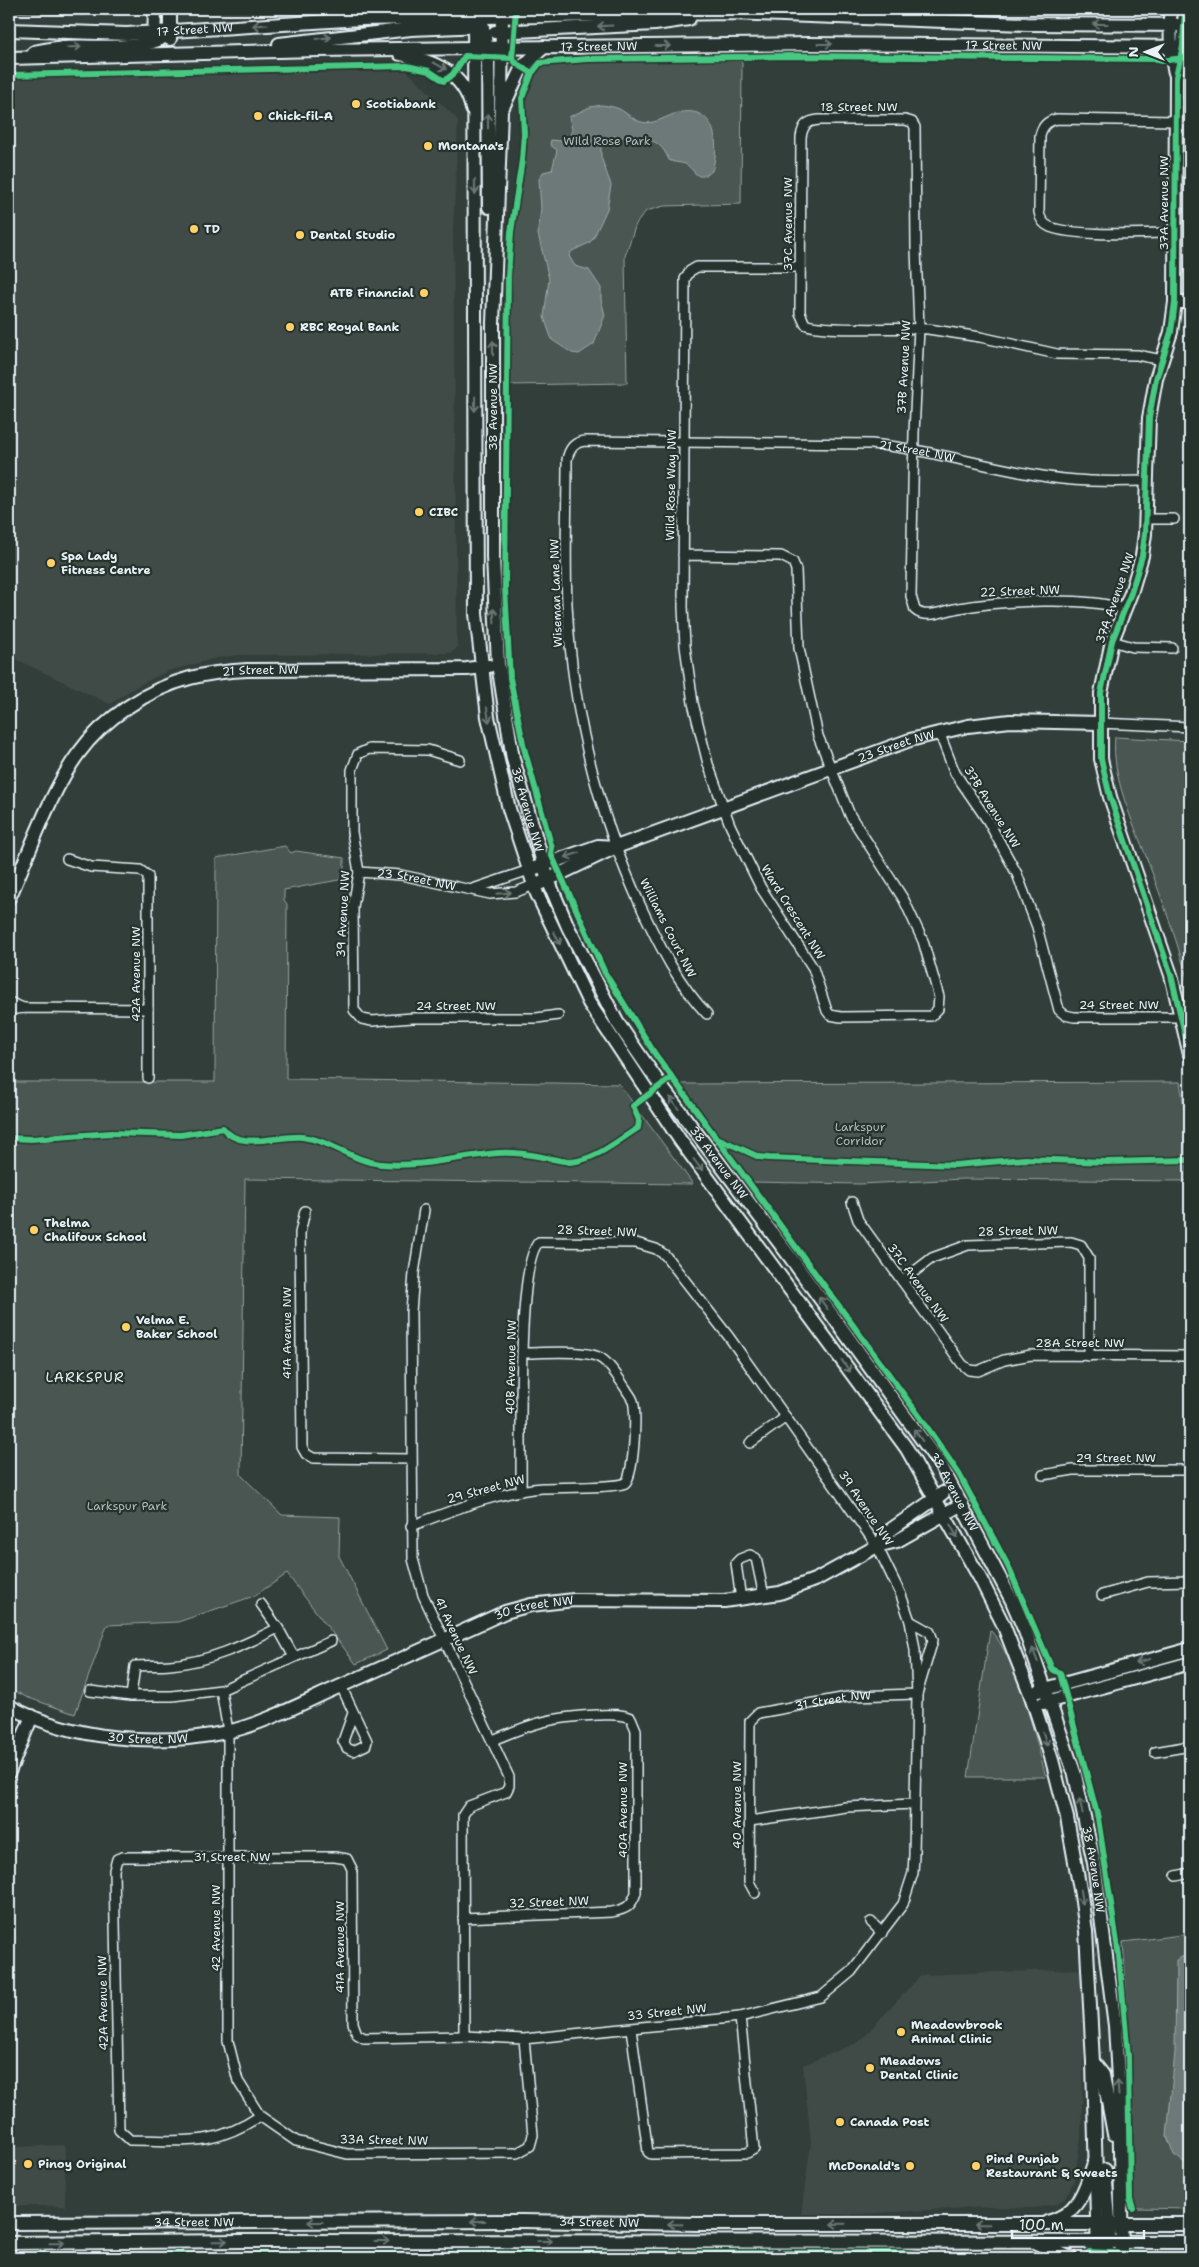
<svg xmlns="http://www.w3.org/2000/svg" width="1199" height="2267" font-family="'Shantell Sans',sans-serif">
	<rect width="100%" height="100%" fill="#323e39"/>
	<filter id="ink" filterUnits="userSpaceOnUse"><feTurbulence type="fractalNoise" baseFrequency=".02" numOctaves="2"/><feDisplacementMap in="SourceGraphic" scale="10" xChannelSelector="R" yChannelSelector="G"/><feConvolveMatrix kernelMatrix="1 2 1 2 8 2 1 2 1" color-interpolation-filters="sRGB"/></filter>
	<g filter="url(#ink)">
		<path fill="#3f4b46" d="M83,9h57l-13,5 -42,1 1,-6z
			M407,71l51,49 -5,112 4,416 -6,5 -213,2 -21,3 -49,13 -31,15 -27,18 -101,-48v-578z
			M1080,1969l4,75 -3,93 -7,44 -10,18 -8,5 -21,4 -47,-1 -131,7h-56l10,-71 -8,-78 56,-23 62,-67z
			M65,2145v61h-51v-59z"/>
		<path fill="#495651" stroke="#98a4a4" d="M9,9h77l-1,6 -76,-3z
			M547,61h195l-1,143 -77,2 -18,5 -10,13 -11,32 2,127 -118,2 4,-143 11,-85v-61l8,-23 5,-8z
			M1115,737l75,4v249c-11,-45 -27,-88 -43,-131 -14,-38 -36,-81 -32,-122z
			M285,846l6,7 5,-2 48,7v21l-60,11v10l3,4 -1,175 333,5 74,100 -448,-5 -4,296 41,40 58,2 -1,39 48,94 -31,14 -69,-90 -33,22 -76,26 -71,3 -32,89 -49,-17 -17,-9v-606h206l1,-224z
			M1180,1082l5,31 3,68 -225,-2 -103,5 -109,-2 -71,-98z
			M990,1630c26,26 46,109 56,147h-78z
			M1190,1934v275l-52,-1 -6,-8 -3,-172 -6,-86z"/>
		<path fill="#6d7978" stroke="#9ea9ab" d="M602,105c7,1 16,2 22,7 5,3 10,8 17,10 12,3 22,-4 33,-8 41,-13 47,29 38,57 -17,13 -16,-2 -27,-7 -5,-2 -11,-1 -16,-4 -12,-29 -31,-19 -55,-24l-13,8v13l10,28 -4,24 -14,30 -4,4 -17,8 -3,5 6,10 14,4 12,18v12l4,15 -11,29 -15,10 -7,-1 -20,-13 -8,-23 5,-38 -11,-45 3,-26 -2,-29 4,-7 9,-2 5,-20 -7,-5 1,-5 10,1 9,-5 2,-7 -3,-12 21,-10z
			M1190,1953v213l-16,-11 -7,-19 8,-84 1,-92z"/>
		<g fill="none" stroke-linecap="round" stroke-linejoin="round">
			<defs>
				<g id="street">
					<path d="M1176,121l-119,-2c-10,2 -15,7 -17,17l-1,76c1,7 4,12 11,15 25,10 96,6 126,6"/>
					<path d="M1146,519h28"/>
					<path d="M683,555l98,1 12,6 3,8 3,78 19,88 32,79 54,85 19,41 16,56 -1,12 -7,7 -90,1 -11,-2 -3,-4 -14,-43 -52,-80 -31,-63 -22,-61 -15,-61 -8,-57 -2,-39 2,-328 5,-8 7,-4h103"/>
					<path d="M1124,609c-38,-13 -124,-8 -165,-1 -13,2 -33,12 -44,2l-4,-14 3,-163 5,-105 -3,-79 -1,-122 -3,-5 -7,-2h-86c-12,1 -16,5 -18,17l-1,176 5,11c14,8 100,3 123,5l52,8 77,17 80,1 25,5"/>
					<path d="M1112,641l21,6 39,1"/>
					<path d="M1100,723l90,4"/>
					<path d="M939,732l16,41 33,48 29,53 20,53 22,83 6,5 9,2h108"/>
					<path d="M460,760l-32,-10 -59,-1 -11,5 -6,16v62l7,40 -6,35 1,103 8,9 10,2 41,-3h124l21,-3"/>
					<path d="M67,859l24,8 49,3 8,6v202"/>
					<path id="s1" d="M359,872l42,3 89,19 26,-2 18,-7"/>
					<path d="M473,889l56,-19"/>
					<path d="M9,1002l14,6"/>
					<path d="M9,1010l14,-2 125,1"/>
					<path id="s2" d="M707,1014c-28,-29 -47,-67 -64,-103 -45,-96 -71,-201 -76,-307 -2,-48 0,-96 0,-144 2,-11 7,-18 18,-19l286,3c56,5 110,22 165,31 36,7 73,7 110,6"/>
					<path d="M852,1202l6,18 104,144 7,6 9,1 26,-11 27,-5 159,1"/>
					<path d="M424,1210l-10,63 -3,39 2,247 10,36 86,182v9l-3,6 -37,14 -6,9 1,221"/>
					<path d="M305,1211l-5,22 2,214 4,7 7,4 98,1"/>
					<path d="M902,1281l30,-23 36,-13 103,-3 10,3 8,13v98"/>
					<path d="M750,1443l36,-26"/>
					<path d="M1043,1475l30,-5h117"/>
					<path d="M521,1491c1,-38 -5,-229 18,-249h5l92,1 20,6 9,6 64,82 148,209 24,49 9,26 5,29 2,44 -3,161 -1,18 -10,31 -52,68 -30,25 -81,20 -216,22 -60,-3 -100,2 -7,-4 -4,-11 -1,-154 -5,-10 -12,-2h-213l-5,2 -3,11 5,260 11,10c54,0 82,8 130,-24l36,25 51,13 170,-1 13,-7 3,-11 -9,-96"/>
					<path d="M411,1526c42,-16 86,-34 131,-38 15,-1 74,0 83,-5 9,-6 12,-70 8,-82 -1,-4 -5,-8 -7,-12 -7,-10 -14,-23 -24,-30 -14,-10 -60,-6 -78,-6"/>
					<path d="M1102,1595l46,-13 42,-1"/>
					<path d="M741,1600l-5,-37 4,-4 10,-4 6,3 8,38"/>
					<path d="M261,1604l17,24"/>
					<path d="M294,1657l-16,-29c-33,17 -70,34 -108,37 -11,1 -23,0 -35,1l-4,30h41l49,-6 110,-49"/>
					<path d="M341,1686l26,55 -1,4 -13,6 -6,-3 -4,-7 10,-28"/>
					<path d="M221,1690l7,41v310l10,40 22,35"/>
					<path d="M90,1691l41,5"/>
					<path d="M1155,1752l35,-6"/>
					<path d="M750,1821l96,-14 68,-3"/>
					<path d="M1176,1876l14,-3"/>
					<path id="s3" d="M755,1893l-6,-11 1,-161 8,-8 95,-17 64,-2 16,-54 -3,-8 -20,-11"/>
					<path d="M463,1918l149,-6c14,-3 19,-5 24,-19v-163l-5,-12c-11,-5 -23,-3 -34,-3 -45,2 -64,8 -104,25"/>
					<path d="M871,1922l11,11"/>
					<path d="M631,2029l17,123 3,2 96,-1 7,-4 -14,-132"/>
				</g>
				<g id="secondary">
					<path d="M474,9l2,605 12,103 21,92 28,85 52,109 91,137 227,309 74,131 22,44 27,69 22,67 15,58 14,77 5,36 7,131 5,196"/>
					<path id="s4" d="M502,9l-1,102 -8,212v234l5,107 15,95 35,121 20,47 49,95 44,64 129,171 151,209 71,135 13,30 50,144 19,88 21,163 4,70 3,162"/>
					<path d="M1170,9l1,46 4,18"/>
					<path d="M1185,9l-2,37 -7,31 -1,225 -4,30 -15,47 -7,39 -4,116 -3,22 -11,37 -19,48 -11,52v66l9,38 61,178 19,80"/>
					<path d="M477,20l7,11 4,26 1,150"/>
					<path id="s5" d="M9,30l118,4 234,-15 369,-6 297,11 163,1"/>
					<path d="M495,32l160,-8 34,-5"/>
					<path d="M170,39v-30"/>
					<path d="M154,40l1,-31"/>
					<path d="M279,44l132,-15 72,-3"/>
					<path d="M34,52c10,-2 20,-4 31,-5 27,-2 83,5 103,-13"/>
					<path d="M400,54c33,7 64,18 72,55"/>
					<path id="s6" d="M9,58l309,-8 491,-6 381,3"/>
					<path d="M503,107l19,-40 22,-20"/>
					<path d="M1175,302h15"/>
					<path d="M535,868l63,-22 18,1"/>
					<path id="s7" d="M541,883l75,-36 294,-107 58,-14 42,-5 90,2"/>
					<path id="s8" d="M9,898c20,-44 41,-106 69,-144 25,-35 70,-65 112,-76 19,-5 37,-7 57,-8l220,-1 22,-3"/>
					<path d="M877,1546l12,-15 54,-38"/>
					<path d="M1038,1691l152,-42"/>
					<path d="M1043,1703l147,-40"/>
					<path id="s9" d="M9,1706c63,34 148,41 218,26 39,-9 79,-31 116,-47 54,-24 108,-48 162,-73l26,-7 43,-5 150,1 56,-8 37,-14 60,-33 20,-5 65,-37"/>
					<path d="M9,1772l23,-56"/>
					<path d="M1093,2062l10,13 11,59"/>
					<path d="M1105,2170l5,62"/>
					<path d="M1047,2222c31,-7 38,-32 47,-59"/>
					<path id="s10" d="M9,2223l514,-2 174,3h493"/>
					<path d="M1103,2233l6,25"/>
					<path d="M9,2243l234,-2 947,1"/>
					<path d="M1036,2243l35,15"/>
				</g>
			</defs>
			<use href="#street" stroke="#e8f1f8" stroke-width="12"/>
			<use href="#secondary" stroke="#e8f1f8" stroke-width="16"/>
			<use href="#street" stroke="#26332d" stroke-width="9"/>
			<use href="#secondary" stroke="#26332d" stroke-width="12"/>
			<defs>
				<path id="cycleway" d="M516,9l-4,49 5,6 15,9
					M1185,9l-2,37 -7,31 -1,225 -4,30 -15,47 -7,39 -4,116 -3,22 -11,37 -19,48 -11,52v66l9,38 61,178 19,80
					M9,75l398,-9 22,5 15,10 9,-7 12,-18 47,2
					M715,1137l44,20 10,1 186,7 70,-6 82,3 83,-2
					M9,1138l22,1 80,-6 70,2 42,-7c16,23 55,7 79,9 28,3 50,24 79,27 39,4 79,-8 117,-11 24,-2 49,6 72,9 26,-2 47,-21 68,-34l1,-8 -6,-14 38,-28
					M1133,2208l-3,-9 -2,-143 -9,-100 -21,-138 -38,-145 -8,-4 -44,-103 -49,-92 -39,-57 -265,-363 -50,-81 -54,-119 1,-6 -28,-100 -14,-70 -5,-91 3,-311 3,-44 11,-72 2,-27 -2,-35 10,-25 8,-10 47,-4 211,-3 356,3 8,2 26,-4 2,2
					M9,2255l892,-2 57,5
					M1083,2258l6,-6 101,5"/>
			</defs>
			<use href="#cycleway" stroke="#26332d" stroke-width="9"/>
			<use href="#cycleway" stroke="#46c982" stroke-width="6"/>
		</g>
		<defs><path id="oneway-shaft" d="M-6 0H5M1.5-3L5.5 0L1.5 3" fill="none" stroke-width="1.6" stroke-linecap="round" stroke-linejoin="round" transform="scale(1.25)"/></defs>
		<g stroke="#6a7674">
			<use href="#oneway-shaft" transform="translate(1100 24) rotate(-180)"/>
			<use href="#oneway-shaft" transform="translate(260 25) rotate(176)"/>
			<use href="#oneway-shaft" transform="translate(605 26) rotate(177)"/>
			<use href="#oneway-shaft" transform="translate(324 38) rotate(-6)"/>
			<use href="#oneway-shaft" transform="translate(825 44)"/>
			<use href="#oneway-shaft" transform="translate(663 46)"/>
			<use href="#oneway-shaft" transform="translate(74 47) rotate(-3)"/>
			<use href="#oneway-shaft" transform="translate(440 66) rotate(29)"/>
			<use href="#oneway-shaft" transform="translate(488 121) rotate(-90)"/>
			<use href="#oneway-shaft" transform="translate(475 187) rotate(89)"/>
			<use href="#oneway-shaft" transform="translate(493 348) rotate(-90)"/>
			<use href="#oneway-shaft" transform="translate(475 404) rotate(91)"/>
			<use href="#oneway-shaft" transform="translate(494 616) rotate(-93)"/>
			<use href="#oneway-shaft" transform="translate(488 715) rotate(81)"/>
			<use href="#oneway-shaft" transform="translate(572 855) rotate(162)"/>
			<use href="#oneway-shaft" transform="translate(504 893) rotate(-5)"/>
			<use href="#oneway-shaft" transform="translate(557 938) rotate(65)"/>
			<use href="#oneway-shaft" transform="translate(674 1103) rotate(-127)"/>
			<use href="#oneway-shaft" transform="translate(698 1165) rotate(53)"/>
			<use href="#oneway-shaft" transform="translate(823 1303) rotate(-126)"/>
			<use href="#oneway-shaft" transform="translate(846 1366) rotate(54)"/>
			<use href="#oneway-shaft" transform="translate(918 1435) rotate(-126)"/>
			<use href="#oneway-shaft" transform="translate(954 1531) rotate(61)"/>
			<use href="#oneway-shaft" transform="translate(1035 1655) rotate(-111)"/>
			<use href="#oneway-shaft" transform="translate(1143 1661) rotate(165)"/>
			<use href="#oneway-shaft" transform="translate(1045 1739) rotate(73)"/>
			<use href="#oneway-shaft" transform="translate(1081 1806) rotate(-102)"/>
			<use href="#oneway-shaft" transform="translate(1081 1897) rotate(82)"/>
			<use href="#oneway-shaft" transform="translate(1118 2088) rotate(-94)"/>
			<use href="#oneway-shaft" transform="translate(478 2221) rotate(180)"/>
			<use href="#oneway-shaft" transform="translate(315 2222) rotate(180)"/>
			<use href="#oneway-shaft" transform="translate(675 2224) rotate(-179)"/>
			<use href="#oneway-shaft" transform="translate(838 2224) rotate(179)"/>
			<use href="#oneway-shaft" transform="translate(982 2224) rotate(-179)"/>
			<use href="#oneway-shaft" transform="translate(220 2241) rotate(-1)"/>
			<use href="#oneway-shaft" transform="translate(382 2241)"/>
			<use href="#oneway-shaft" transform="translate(545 2241)"/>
			<use href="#oneway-shaft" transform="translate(57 2243) rotate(-1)"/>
		</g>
	</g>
	<g fill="#ffd166" stroke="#26332d" stroke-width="2">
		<circle cx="356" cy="104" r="5"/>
		<circle cx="258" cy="116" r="5"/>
		<circle cx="428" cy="146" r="5"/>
		<circle cx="194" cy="229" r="5"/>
		<circle cx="300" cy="235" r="5"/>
		<circle cx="424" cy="293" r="5"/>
		<circle cx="290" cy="327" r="5"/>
		<circle cx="419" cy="512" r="5"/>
		<circle cx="51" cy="563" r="5"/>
		<circle cx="34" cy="1230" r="5"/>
		<circle cx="126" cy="1327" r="5"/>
		<circle cx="901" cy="2032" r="5"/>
		<circle cx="870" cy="2068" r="5"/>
		<circle cx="840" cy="2122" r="5"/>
		<circle cx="28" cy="2164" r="5"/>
		<circle cx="910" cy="2166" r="5"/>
		<circle cx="976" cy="2166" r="5"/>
	</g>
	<g text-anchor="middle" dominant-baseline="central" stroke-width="4.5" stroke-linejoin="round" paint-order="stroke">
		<g font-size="12" fill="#e8f1f8" stroke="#26332d">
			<text stroke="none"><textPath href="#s5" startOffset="186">17 Street NW</textPath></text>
			<text stroke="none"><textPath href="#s6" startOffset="995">17 Street NW</textPath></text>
			<text stroke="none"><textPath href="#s6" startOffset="590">17 Street NW</textPath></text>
			<text x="859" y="107">18 Street NW</text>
			<text transform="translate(1164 203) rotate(-90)">37A Avenue NW</text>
			<text transform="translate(788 224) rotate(-90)">37C Avenue NW</text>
			<text transform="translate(904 367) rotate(-87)">37B Avenue NW</text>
			<text transform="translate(493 407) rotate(-90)">38 Avenue NW</text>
			<text stroke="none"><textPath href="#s2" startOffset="945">21 Street NW</textPath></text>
			<text transform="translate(671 485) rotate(-89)">Wild Rose Way NW</text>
			<text transform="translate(1020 591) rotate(-2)">22 Street NW</text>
			<text transform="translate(556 593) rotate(-92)">Wiseman Lane NW</text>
			<text transform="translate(1115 598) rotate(-71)">37A Avenue NW</text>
			<text stroke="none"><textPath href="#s8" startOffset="369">21 Street NW</textPath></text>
			<text stroke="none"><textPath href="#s7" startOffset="381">23 Street NW</textPath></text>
			<text transform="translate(992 807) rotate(58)">37B Avenue NW</text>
			<text stroke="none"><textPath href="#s4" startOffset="804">38 Avenue NW</textPath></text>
			<text stroke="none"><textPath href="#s1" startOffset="58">23 Street NW</textPath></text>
			<text transform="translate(793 912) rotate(58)">Ward Crescent NW</text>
			<text transform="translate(343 914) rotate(-87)">39 Avenue NW</text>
			<text transform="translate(668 928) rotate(63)">Williams Court NW</text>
			<text transform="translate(136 974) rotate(-90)">42A Avenue NW</text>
			<text x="1119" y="1005">24 Street NW</text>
			<text x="456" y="1006">24 Street NW</text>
			<text stroke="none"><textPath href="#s4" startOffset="1209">38 Avenue NW</textPath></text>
			<text transform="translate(597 1231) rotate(2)">28 Street NW</text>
			<text transform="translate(1018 1231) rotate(-1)">28 Street NW</text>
			<text transform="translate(918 1283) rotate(54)">37C Avenue NW</text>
			<text transform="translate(287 1333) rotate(-90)">41A Avenue NW</text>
			<text x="1080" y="1343">28A Street NW</text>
			<text transform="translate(511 1367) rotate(-89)">40B Avenue NW</text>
			<text x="1116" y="1458">29 Street NW</text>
			<text transform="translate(486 1489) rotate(-15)">29 Street NW</text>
			<text stroke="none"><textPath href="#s4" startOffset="1614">38 Avenue NW</textPath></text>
			<text transform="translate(866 1508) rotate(56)">39 Avenue NW</text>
			<text stroke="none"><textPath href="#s9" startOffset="556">30 Street NW</textPath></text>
			<text transform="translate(456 1636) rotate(65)">41 Avenue NW</text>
			<text stroke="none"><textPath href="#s3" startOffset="261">31 Street NW</textPath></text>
			<text stroke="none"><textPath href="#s9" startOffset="144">30 Street NW</textPath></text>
			<text transform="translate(737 1805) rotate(-90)">40 Avenue NW</text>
			<text transform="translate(623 1810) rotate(-90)">40A Avenue NW</text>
			<text x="232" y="1857">31 Street NW</text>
			<text stroke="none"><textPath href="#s4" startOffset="2019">38 Avenue NW</textPath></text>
			<text transform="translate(549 1902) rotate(-2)">32 Street NW</text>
			<text transform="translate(216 1928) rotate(-90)">42 Avenue NW</text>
			<text transform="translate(340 1947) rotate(-90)">41A Avenue NW</text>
			<text transform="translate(103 2003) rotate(-91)">42A Avenue NW</text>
			<text transform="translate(667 2012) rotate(-6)">33 Street NW</text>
			<text transform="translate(384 2140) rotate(1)">33A Street NW</text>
			<text stroke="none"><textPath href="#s10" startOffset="185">34 Street NW</textPath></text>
			<text stroke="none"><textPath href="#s10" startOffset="590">34 Street NW</textPath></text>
		</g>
		<g font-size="12" font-weight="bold" fill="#e8f1f8" stroke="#26332d" text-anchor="start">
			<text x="366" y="104">Scotiabank</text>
			<text x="268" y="116">Chick-fil-A</text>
			<text x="438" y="146">Montana's</text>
			<text x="204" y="229">TD</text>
			<text x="310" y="235">Dental Studio</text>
			<text x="414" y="293" text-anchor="end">ATB Financial</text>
			<text x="300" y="327">RBC Royal Bank</text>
			<text x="429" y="512">CIBC</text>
			<text x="61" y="556">Spa Lady<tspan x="61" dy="14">Fitness Centre</tspan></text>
			<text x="44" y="1223">Thelma<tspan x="44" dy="14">Chalifoux School</tspan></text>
			<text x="136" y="1320">Velma E.<tspan x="136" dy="14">Baker School</tspan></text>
			<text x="911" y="2025">Meadowbrook<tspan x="911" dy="14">Animal Clinic</tspan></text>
			<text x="880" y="2061">Meadows<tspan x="880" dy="14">Dental Clinic</tspan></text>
			<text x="850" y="2122">Canada Post</text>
			<text x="986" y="2159">Pind Punjab<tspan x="986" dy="14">Restaurant &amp; Sweets</tspan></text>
			<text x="38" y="2164">Pinoy Original</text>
			<text x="900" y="2166" text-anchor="end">McDonald's</text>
		</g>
		<g font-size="12" fill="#b0bbbe" stroke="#26332d">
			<text x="607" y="141">Wild Rose Park</text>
			<text x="860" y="1127">Larkspur<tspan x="860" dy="14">Corridor</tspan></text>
			<text x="127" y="1506">Larkspur Park</text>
		</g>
		<g font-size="14" letter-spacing="1" fill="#e8f1f8" stroke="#26332d">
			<text x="85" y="1377">LARKSPUR</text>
		</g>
	</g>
	<rect width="1199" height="2267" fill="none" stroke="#26332d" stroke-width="30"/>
	<rect x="15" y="15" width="1169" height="2237" fill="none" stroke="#e8f1f8" stroke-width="2" filter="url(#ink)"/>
	<g transform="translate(1146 52) rotate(270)" stroke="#26332d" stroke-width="4" paint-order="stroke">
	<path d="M0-4L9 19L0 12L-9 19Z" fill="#e8f1f8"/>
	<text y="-8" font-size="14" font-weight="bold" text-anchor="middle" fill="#e8f1f8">N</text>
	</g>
	<path d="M1012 2230v8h132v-8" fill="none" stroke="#e8f1f8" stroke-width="2.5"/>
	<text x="1019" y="2230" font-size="15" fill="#e8f1f8" stroke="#26332d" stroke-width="4" paint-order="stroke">100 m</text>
</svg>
